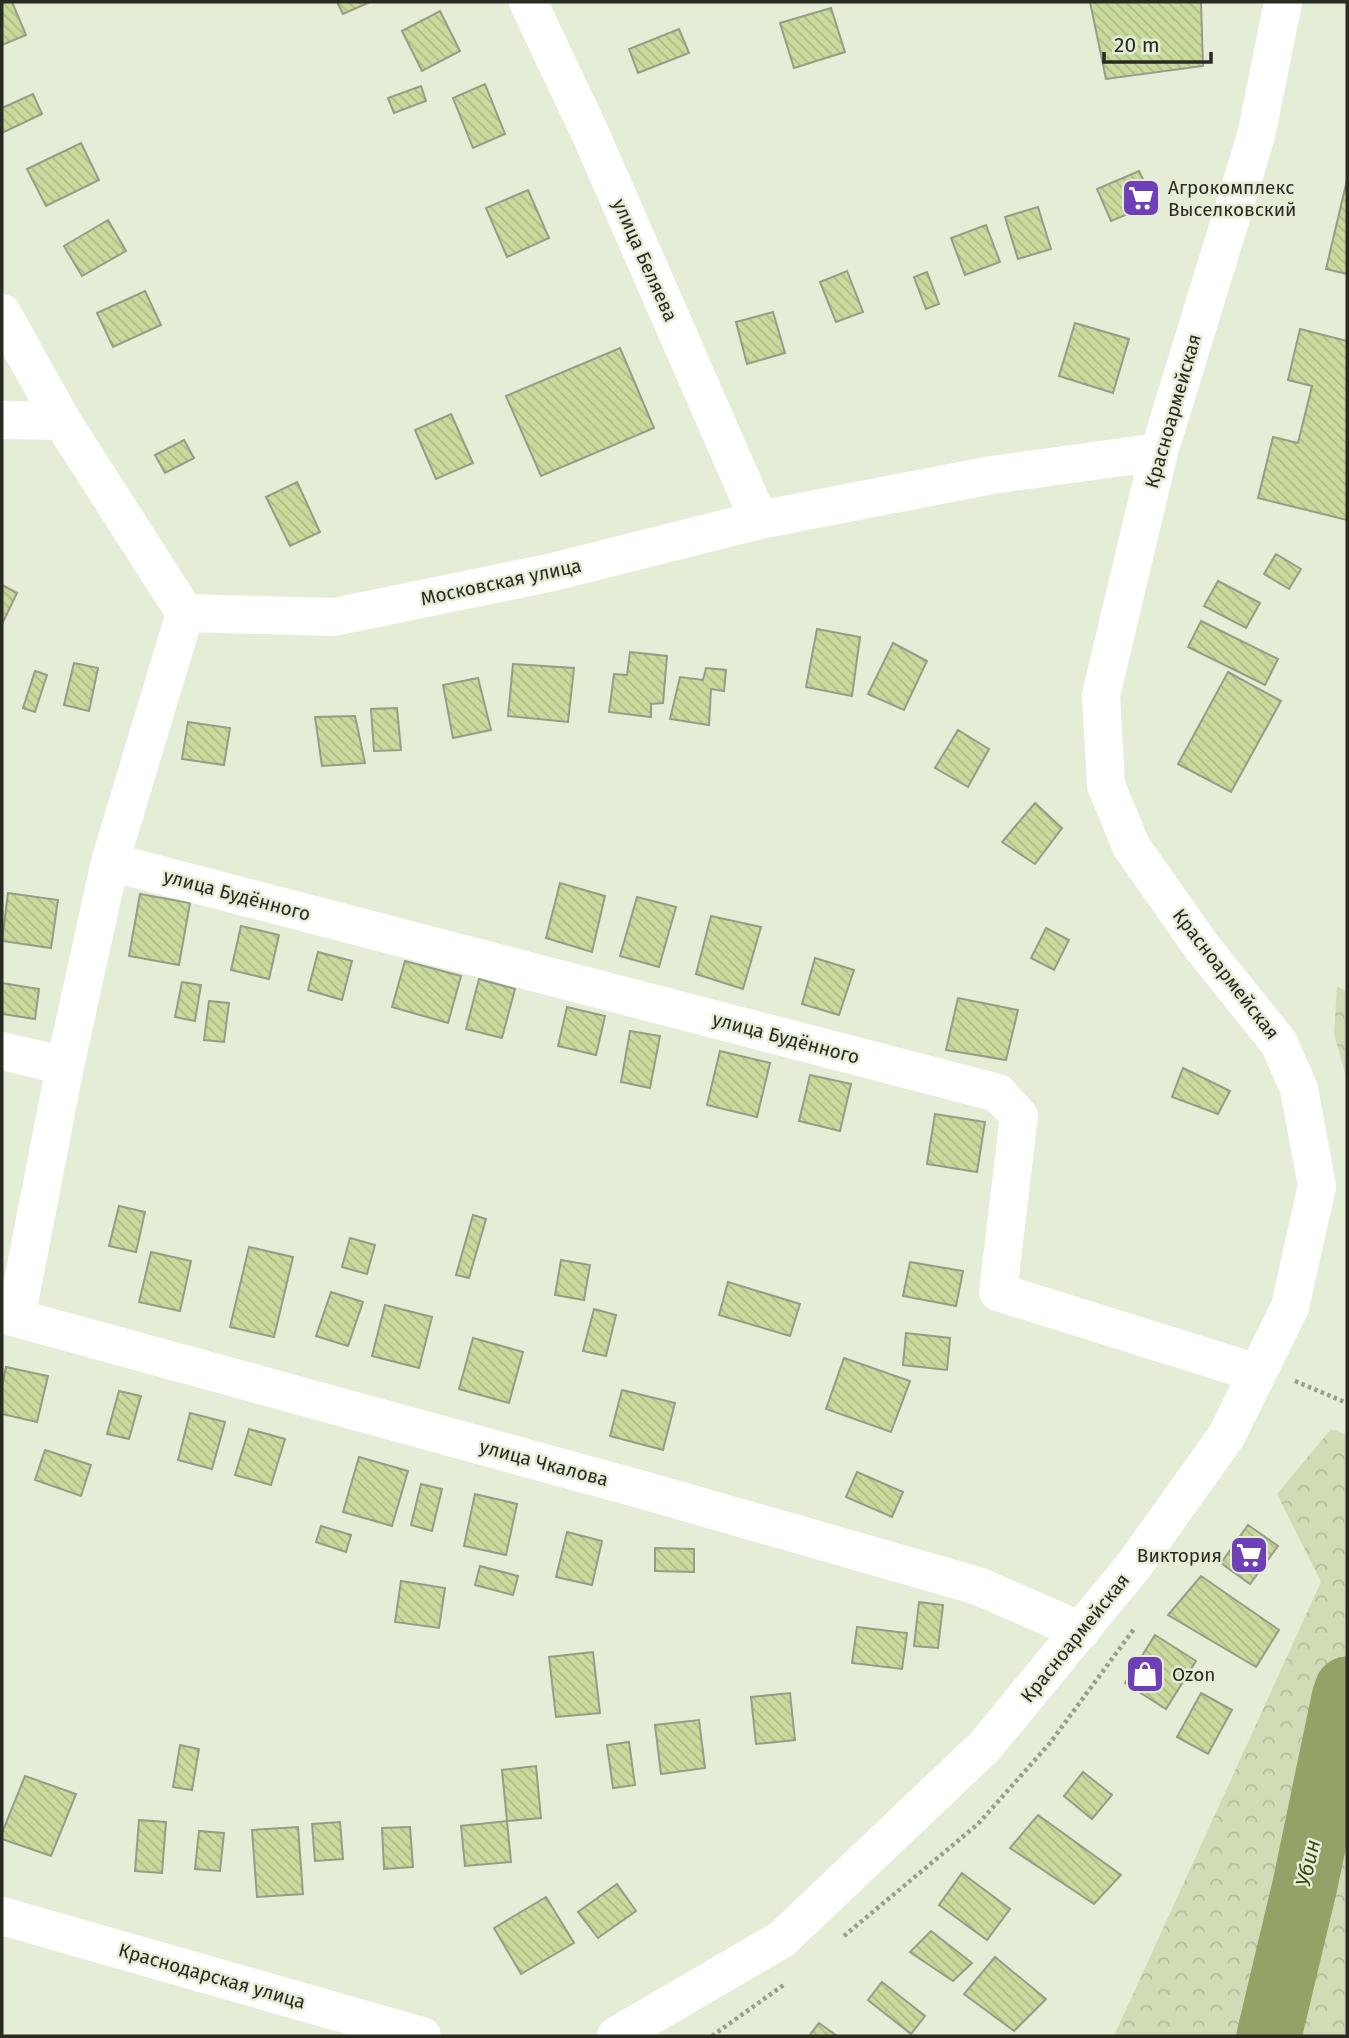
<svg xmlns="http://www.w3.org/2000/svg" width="1349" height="2038" font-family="'Fira Sans',sans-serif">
	<defs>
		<pattern id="forest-crowns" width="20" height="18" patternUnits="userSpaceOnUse" patternTransform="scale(1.75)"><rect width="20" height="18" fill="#d1dcb6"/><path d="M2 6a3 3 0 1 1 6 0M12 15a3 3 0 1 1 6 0" fill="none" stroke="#b3bd9c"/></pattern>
		<pattern id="building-back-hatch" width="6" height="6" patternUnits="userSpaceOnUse" patternTransform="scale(1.75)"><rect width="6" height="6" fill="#c9da9c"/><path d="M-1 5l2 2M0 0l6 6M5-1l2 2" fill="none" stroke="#adbb86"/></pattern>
	</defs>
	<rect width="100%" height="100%" fill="#e6edd6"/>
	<path fill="url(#forest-crowns)" d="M1337,986l10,6v88l-13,-46z
		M1331,1429l16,6v601h-233l207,-454 -44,-88z"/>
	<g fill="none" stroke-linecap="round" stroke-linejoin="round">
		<path stroke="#93a367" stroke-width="65" d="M1269,2036l36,-151 39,-187 3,-9"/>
	</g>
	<path fill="url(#building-back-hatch)" stroke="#969c87" stroke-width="2" d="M2,2h10l14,33 -24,10z
		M337,2h30l1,1 -25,11z
		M1090,2h111l2,64 -97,13z
		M831,8l14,44 -51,16 -14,-45z
		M440,11l20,40 -38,20 -20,-40z
		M679,29l10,24 -51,20 -9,-24z
		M485,84l20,50 -32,14 -20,-50z
		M421,86l5,15 -32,12 -6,-15z
		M33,94l9,20 -40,19v-25z
		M81,143l18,37 -53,26 -19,-37z
		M1139,171l15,32 -43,18 -14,-32z
		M1347,180v94l-21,-5z
		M528,190l21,48 -42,19 -21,-49z
		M1038,207l13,42 -33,10 -13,-42z
		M108,220l18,31 -44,25 -18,-30z
		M986,225l14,37 -35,13 -14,-37z
		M847,271l16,41 -27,10 -16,-40z
		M927,272l12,32 -13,5 -12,-32z
		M145,291l16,34 -48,22 -16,-34z
		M773,312l12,41 -38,11 -11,-42z
		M1075,323l54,16 -16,54 -54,-17z
		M1300,329l47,12v179l-89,-22 15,-61 25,6 14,-57 -24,-6z
		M620,348l34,80 -113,48 -35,-80z
		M451,414l22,49 -37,16 -21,-49z
		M184,440l10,18 -29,15 -10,-18z
		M297,482l23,50 -30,14 -24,-49z
		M1276,554l25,15 -12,20 -25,-15z
		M1218,581l42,22 -14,25 -42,-22z
		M2,585l15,8 -15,31z
		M1201,621l77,38 -13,26 -77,-38z
		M817,629l43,8 -8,59 -46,-9z
		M893,643l34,18 -23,49 -36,-16z
		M630,652l37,4 -4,47 -12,1v13l-42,-5 5,-38 13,1z
		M74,663l24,5 -9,43 -25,-6z
		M513,664l61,4 -6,54 -60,-6z
		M706,668l20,2 -2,21 -13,-2 -2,36 -39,-6 10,-42 23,3z
		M35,671l12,4 -12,37 -12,-4z
		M1228,672l53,29 -50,91 -53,-28z
		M478,678l13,52 -38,8 -10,-53z
		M397,708l4,42 -27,1 -3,-42z
		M355,716l10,47 -43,3 -7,-49z
		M188,722l42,6 -6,37 -42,-6z
		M958,730l31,19 -21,38 -33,-19z
		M1035,803l27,25 -27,36 -33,-22z
		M560,883l45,13 -13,56 -46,-14z
		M8,893l50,7 -7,48 -49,-7z
		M140,894l50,9 -11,62 -50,-9z
		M637,897l39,10 -17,60 -39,-11z
		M711,916l50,11 -18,62 -47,-15z
		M241,926l38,9 -10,44 -38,-9z
		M1046,928l23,12 -15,30 -23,-12z
		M318,952l34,9 -10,39 -34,-10z
		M815,958l39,12 -15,45 -37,-11z
		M405,961l56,15 -13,47 -56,-16z
		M479,979l36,10 -13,49 -36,-9z
		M182,982l19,3 -6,36 -20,-4z
		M2,983l37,6 -4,30 -33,-5z
		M958,998l60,12 -12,50 -60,-10z
		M209,1001l20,2 -5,39 -20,-2z
		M567,1007l38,9 -9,39 -38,-9z
		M630,1031l30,5 -10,52 -29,-6z
		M720,1051l50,12 -13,54 -50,-12z
		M1183,1068l47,23 -12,23 -46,-17z
		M810,1075l41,9 -11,47 -41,-10z
		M935,1114l50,8 -8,50 -50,-8z
		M119,1206l26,6 -9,40 -27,-6z
		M473,1215l13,4 -17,59 -13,-3z
		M350,1238l25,7 -8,29 -25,-7z
		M249,1247l44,10 -19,80 -44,-10z
		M151,1252l40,9 -11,50 -41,-9z
		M561,1260l29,5 -6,35 -29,-5z
		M910,1262l53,9 -7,35 -53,-10z
		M728,1282l72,22 -10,32 -71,-21z
		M331,1292l32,10 -15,44 -32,-10z
		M385,1305l47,12 -13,51 -47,-12z
		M594,1309l22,6 -10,41 -23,-5z
		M906,1333l44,5 -3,32 -44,-5z
		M473,1338l50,14 -14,51 -50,-14z
		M844,1358l66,23 -19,51 -65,-23z
		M6,1367l42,9 -11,46 -35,-8v-28z
		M622,1390l53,13 -12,47 -53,-14z
		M119,1391l22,5 -12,43 -22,-5z
		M190,1413l35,9 -13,47 -34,-9z
		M249,1429l36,10 -14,46 -36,-10z
		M45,1450l46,15 -10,31 -46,-16z
		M359,1457l49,14 -16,55 -49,-14z
		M857,1472l46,20 -11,25 -46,-20z
		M421,1484l21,5 -10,42 -21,-6z
		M475,1494l42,10 -11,51 -42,-9z
		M1248,1525l30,21 -28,38 -29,-21z
		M321,1526l30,9 -5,17 -30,-10z
		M567,1532l35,9 -10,44 -36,-8z
		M655,1548l39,1v23l-39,-1z
		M480,1566l38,10 -5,19 -38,-10z
		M1201,1576l78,54 -23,37 -88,-52z
		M401,1581l44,7 -6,40 -44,-6z
		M919,1602l24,3 -5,43 -24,-2z
		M857,1627l50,6 -5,36 -50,-6z
		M1155,1635l41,26 -30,48 -41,-26z
		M593,1652l7,61 -44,4 -7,-60z
		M790,1693l5,47 -39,4 -5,-47z
		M1201,1693l31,17 -24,44 -31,-17z
		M699,1720l6,48 -44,6 -6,-49z
		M629,1742l6,43 -22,3 -6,-43z
		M180,1745l19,4 -7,41 -19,-3z
		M536,1766l5,52 -34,3 -5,-51z
		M1083,1772l29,23 -20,24 -28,-23z
		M25,1776l51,18 -25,62 -49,-17v-6z
		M1038,1815l83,60 -27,29 -84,-56z
		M139,1820l27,2 -4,51 -27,-2z
		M507,1821l4,41 -46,4 -4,-40z
		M340,1822l3,37 -28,2 -3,-37z
		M298,1827l5,67 -46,3 -5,-67z
		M410,1827l3,40 -29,2 -2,-41z
		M199,1831l25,2 -4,38 -25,-2z
		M962,1873l48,36 -23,31 -48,-35z
		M617,1884l19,27 -38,27 -20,-26z
		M546,1897l28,46 -53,31 -27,-46z
		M931,1931l41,32 -19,18 -43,-29z
		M995,1957l51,42 -32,32 -50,-37z
		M882,1982l43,34 -14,18 -43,-34z
		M819,2023l18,13h-28z"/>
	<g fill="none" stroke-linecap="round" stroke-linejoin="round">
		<path stroke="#999e8d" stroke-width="4.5" stroke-dasharray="3.5 3.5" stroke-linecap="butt" d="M1295,1381l52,22
			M844,1936l134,-112 72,-81 84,-114
			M712,2036l73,-52"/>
		<path stroke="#fff" stroke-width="38" d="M528,2l62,131 169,387
			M2,313l60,108 123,192 149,4 219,-45 206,-52 233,-45 167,-23
			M2,420l60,1
			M110,862l888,231 21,23 -21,176 259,81
			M2,1051l63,15
			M2,1314l641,176 335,96 103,45
			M16,1318l49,-252 45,-204 75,-249
			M2,1916l420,120"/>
		<path stroke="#fff" stroke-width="38" d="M616,2036l166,-97 203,-193 150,-182 92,-129 63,-128 27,-121 -18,-97 -20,-46 -77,-96 -71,-101 -25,-61 -5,-90 58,-243 97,-316 27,-134"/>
	</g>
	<defs>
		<symbol id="supermarket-square" viewBox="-11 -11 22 22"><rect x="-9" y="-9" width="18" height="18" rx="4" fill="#6e3fb6" stroke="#e6edd6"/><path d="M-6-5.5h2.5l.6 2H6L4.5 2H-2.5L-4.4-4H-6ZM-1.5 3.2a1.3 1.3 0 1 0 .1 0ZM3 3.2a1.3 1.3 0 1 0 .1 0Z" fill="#fff"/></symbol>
		<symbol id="shop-square" viewBox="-11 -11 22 22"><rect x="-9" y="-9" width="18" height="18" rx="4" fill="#6e3fb6" stroke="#e6edd6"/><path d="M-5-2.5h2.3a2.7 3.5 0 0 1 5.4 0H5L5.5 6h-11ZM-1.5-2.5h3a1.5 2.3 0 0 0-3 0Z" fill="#fff"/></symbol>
	</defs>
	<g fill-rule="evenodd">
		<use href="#supermarket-square" x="1119" y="176" width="44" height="44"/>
		<use href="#supermarket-square" x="1227" y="1533" width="44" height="44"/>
		<use href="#shop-square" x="1123" y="1652" width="44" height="44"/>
	</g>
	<g text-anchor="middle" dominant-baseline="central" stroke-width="5" stroke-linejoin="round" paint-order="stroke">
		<g font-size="19" fill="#292b23" stroke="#e6edd6" text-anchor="start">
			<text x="1168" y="187">Агрокомплекс<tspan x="1168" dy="22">Выселковский</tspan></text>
			<text x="1222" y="1555" text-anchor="end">Виктория</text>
			<text x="1172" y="1674">Ozon</text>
		</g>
		<g font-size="19" fill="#292b23" stroke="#e6edd6">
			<text transform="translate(645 260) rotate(66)">улица Беляева</text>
			<text transform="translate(1173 411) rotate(-74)">Красноармейская</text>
			<text transform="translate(501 582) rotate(-12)">Московская улица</text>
			<text transform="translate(237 895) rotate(15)">улица Будённого</text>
			<text transform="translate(1226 974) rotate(52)">Красноармейская</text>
			<text transform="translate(786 1038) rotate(15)">улица Будённого</text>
			<text transform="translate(544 1463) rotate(15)">улица Чкалова</text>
			<text transform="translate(1075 1638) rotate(-51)">Красноармейская</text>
			<text transform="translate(212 1976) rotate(16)">Краснодарская улица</text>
		</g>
		<g font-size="21" font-style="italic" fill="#384215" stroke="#e6edd6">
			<text transform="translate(1308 1863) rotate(-77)">Убин</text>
		</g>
	</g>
	<rect width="1349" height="2038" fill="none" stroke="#292b23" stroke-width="7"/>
	<path d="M1104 52v10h107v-10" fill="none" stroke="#292b23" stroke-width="3.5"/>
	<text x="1114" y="52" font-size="21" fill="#292b23" stroke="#e6edd6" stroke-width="5" paint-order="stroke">20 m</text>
</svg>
